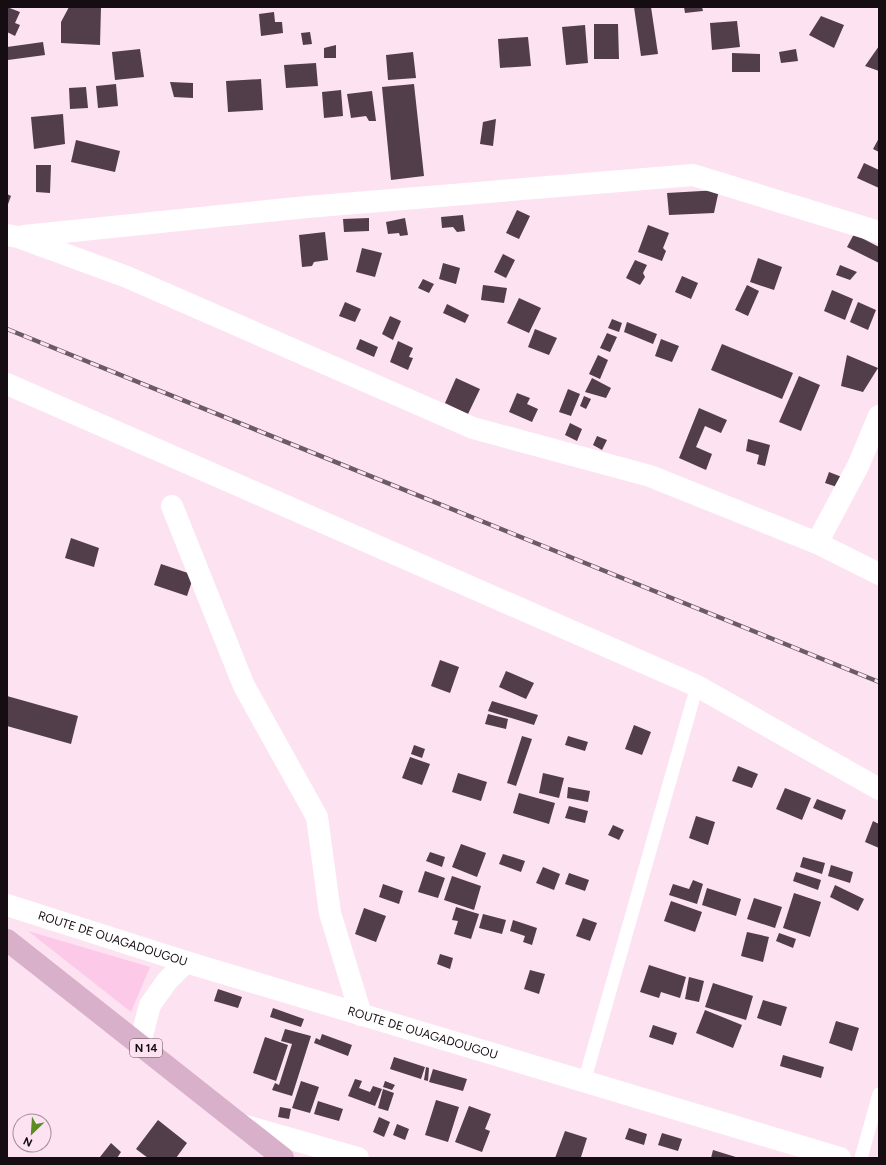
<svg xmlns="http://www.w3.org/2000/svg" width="886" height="1165" font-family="Figtree,sans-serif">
	<rect width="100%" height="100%" fill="#fde2f2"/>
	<path fill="#fdc9e9" d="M28,931l122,36 -19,45z"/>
	<path fill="#523d4a" d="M7,7l13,5 -5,11 5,2 -5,11 -8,-4z
		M69,7h32l-1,38 -39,-2v-21z
		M634,7h17l7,47 -17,2z
		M684,7h18l1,4 -18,2z
		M274,12l1,10h7l1,11 -22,3 -2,-22z
		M821,16l23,9 -10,23 -25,-13z
		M737,21l3,26 -28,3 -2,-27z
		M594,24h24l1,35h-25z
		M585,25l3,38 -22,2 -4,-38z
		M310,32l2,12 -9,1 -2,-12z
		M528,37l3,29 -31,2 -2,-29z
		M43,42l2,13 -37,5 -1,-13z
		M336,45v13h-12v-10z
		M879,46v25l-14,-5z
		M140,49l4,28 -29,3 -3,-28z
		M796,49l2,12 -17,2 -2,-11z
		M413,52l3,26 -28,2 -2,-25z
		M732,53l28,1v18h-28z
		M316,63l2,23 -32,2 -2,-23z
		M261,79l2,31 -35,2 -2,-31z
		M170,82l23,1v15l-19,-1z
		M116,84l2,22 -20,2 -2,-22z
		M414,84l10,92 -33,4 -9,-93z
		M86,87l2,21 -18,1 -1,-21z
		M341,90l2,26 -19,2 -2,-26z
		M372,91l4,30h-7l-3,-5 -15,2 -4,-24z
		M63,114l2,30 -31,5 -3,-32z
		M496,119l-3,27 -13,-2 3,-22z
		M879,138v14l-6,-3z
		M76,140l44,11 -5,21 -44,-10z
		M864,163l15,7v18l-22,-10z
		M36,165h15l-1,28 -14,-1z
		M719,190l-5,23 -45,2 -2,-22z
		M7,194l4,2 -4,11z
		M517,210l13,6 -11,23 -13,-6z
		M463,215l2,16 -8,1 -4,-5 -11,1 -1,-11z
		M369,218v13l-25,1 -1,-13z
		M405,218l3,17 -8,1 -1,-3 -11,1 -2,-12z
		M648,225l21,8 -6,15 3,3 -4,10 -24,-9z
		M325,232l3,28 -14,2 -2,4 -10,1 -3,-32z
		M854,234l25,13v16l-32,-16z
		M362,248l20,5 -7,24 -19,-5z
		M503,254l12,6 -9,18 -12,-6z
		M758,258l24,9 -8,23 -24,-8z
		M635,260l12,5 -4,8 2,4 -5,8 -14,-7z
		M443,263l17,5 -4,16 -17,-5z
		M840,265l17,7 -7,8 -14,-5z
		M682,276l16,7 -7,16 -16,-7z
		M423,279l11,5 -5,9 -11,-5z
		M483,285l24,3 -3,15 -23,-3z
		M747,285l12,6 -11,25 -13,-6z
		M832,290l21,9 -8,21 -21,-9z
		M519,298l22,10 -12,25 -22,-10z
		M345,302l16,7 -6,13 -16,-6z
		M858,302l18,8 -8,20 -18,-8z
		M447,304l22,11 -4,8 -22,-10z
		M390,316l11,5 -8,19 -11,-6z
		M612,319l10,4 -3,9 -11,-4z
		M627,322l30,12 -4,10 -29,-12z
		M535,329l22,9 -8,17 -21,-8z
		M607,333l10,4 -7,15 -10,-4z
		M360,339l18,8 -4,10 -18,-8z
		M661,339l18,7 -7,16 -17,-6z
		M398,341l15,7 -4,9 4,1 -5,12 -18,-8z
		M722,344l71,29 -11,26 -71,-29z
		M598,355l10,5 -8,19 -11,-5z
		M847,355l31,13 -15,24 -22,-6z
		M799,376l21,9 -19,46 -22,-9z
		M456,378l24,11 -12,25 -23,-11z
		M592,378l19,10 -5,10 -21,-6z
		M568,389l12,5 -9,22 -12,-4z
		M517,393l13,5 -3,6 11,5 -6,13 -23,-10z
		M584,396l7,3 -5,10 -6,-3z
		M699,408l28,12 -6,13 -16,-7 -9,21 16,7 -6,16 -27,-12z
		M570,423l12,6 -5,12 -12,-6z
		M597,436l10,4 -5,10 -9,-5z
		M748,439l22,6 -5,21 -8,-2 2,-9 -13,-4z
		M829,472l18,7 -4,10 -18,-6z
		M71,538l28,10 -5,19 -29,-9z
		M161,564l33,11 -7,21 -33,-11z
		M440,660l19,7 -9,26 -19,-7z
		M506,671l28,12 -8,16 -27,-12z
		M7,696l71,20 -7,28 -64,-18z
		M492,701l46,14 -4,10 -46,-14z
		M488,714l20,5 -2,10 -21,-5z
		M634,725l17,7 -9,23 -17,-6z
		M522,736l10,3 -16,47 -9,-3z
		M568,736l20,6 -3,9 -20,-6z
		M414,745l11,4 -3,9 -11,-4z
		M410,757l20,7 -8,21 -20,-7z
		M738,766l20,8 -6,14 -20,-7z
		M458,773l29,9 -6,19 -29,-9z
		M543,773l21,5 -5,20 -20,-5z
		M568,787l22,4 -2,11 -21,-4z
		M785,788l26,10 -9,22 -26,-11z
		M519,793l36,10 -6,21 -36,-11z
		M817,799l29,11 -4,10 -29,-12z
		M569,806l19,5 -3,12 -20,-5z
		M696,816l19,6 -7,23 -19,-7z
		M873,821l6,3v24l-14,-6z
		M613,825l11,5 -5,10 -11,-5z
		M461,844l25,9 -9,24 -25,-10z
		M430,852l15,5 -3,10 -16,-6z
		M503,854l22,7 -4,11 -22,-8z
		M803,857l22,6 -3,11 -22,-7z
		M831,865l22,7 -3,11 -22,-7z
		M543,867l17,7 -6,16 -18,-7z
		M425,871l20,7 -7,20 -20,-6z
		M796,872l25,8 -3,10 -25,-9z
		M569,873l20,7 -4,11 -20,-7z
		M452,876l29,10 -7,24 -30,-10z
		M693,880l10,4 -6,20 -28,-9 4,-11 16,5z
		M383,884l20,7 -4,13 -20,-7z
		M835,885l29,14 -6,12 -28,-14z
		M707,888l34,11 -5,17 -34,-11z
		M794,893l27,9 -11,35 -27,-9z
		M754,898l28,9 -7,21 -28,-9z
		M671,901l31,11 -7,20 -31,-11z
		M456,907l23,7 -8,25 -17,-5 4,-13 -6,-1z
		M364,908l22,8 -10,26 -21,-8z
		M483,914l23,6 -4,14 -23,-6z
		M583,918l14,5 -7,18 -14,-5z
		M513,920l24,8 -5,17 -9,-3 2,-6 -15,-5z
		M747,932l22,5 -6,25 -22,-6z
		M779,933l17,6 -3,9 -17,-7z
		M440,954l13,4 -3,11 -13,-5z
		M649,965l37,12 -6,21 -19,-6 -2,6 -19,-6z
		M530,970l15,4 -6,20 -15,-5z
		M689,977l15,4 -5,21 -14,-3z
		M713,983l40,13 -7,24 -41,-13z
		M218,989l24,8 -4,11 -24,-7z
		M763,1000l24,7 -6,19 -24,-8z
		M273,1008l31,11 -3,8 -31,-10z
		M705,1010l37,15 -9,23 -37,-15z
		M836,1021l23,7 -7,23 -23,-8z
		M653,1025l24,8 -4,12 -24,-8z
		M285,1029l26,7 -19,60 -20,-6 3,-7 4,2 13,-41 -11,-3z
		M322,1034l30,11 -4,11 -34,-13 2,-5 4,2z
		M265,1037l23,8 -12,36 -23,-8z
		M783,1055l41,12 -3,11 -41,-12z
		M394,1057l31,10 -4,12 -31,-10z
		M426,1067l3,1 -1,13 -4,-1z
		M433,1069l34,10 -4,12 -34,-9z
		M355,1079l7,2 -3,7 11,4 3,-6 9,3 -7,17 -27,-10z
		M301,1081l18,6 -9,26 -18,-5z
		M385,1081l10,4 -3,5 -9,-3z
		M383,1089l11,4 -6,18 -10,-3z
		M436,1100l23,7 -11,35 -23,-7z
		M318,1101l25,8 -4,12 -25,-7z
		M469,1106l22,8 -6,15 5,2 -8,21 -27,-10z
		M280,1107l11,2 -2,10 -11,-2z
		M379,1117l11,5 -6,15 -11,-5z
		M158,1120l29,23 -11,15h-28l-12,-9z
		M397,1124l12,5 -4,11 -12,-5z
		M629,1128l18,6 -3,11 -19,-6z
		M565,1131l22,7 -6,19 3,1h-29z
		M662,1133l20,6 -4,12 -20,-6z
		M111,1143l10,9 -4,6h-15l-2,-1z
		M713,1150l26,8h-28z"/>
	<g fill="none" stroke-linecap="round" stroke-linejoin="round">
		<path stroke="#fff" stroke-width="13" d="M584,1082l113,-396
			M861,1158l18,-64"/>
		<g stroke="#fff" stroke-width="22">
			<path d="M7,235l11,2 109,40 346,151 177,48 167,67 62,31"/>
			<path d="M24,236l283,-29 386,-32 186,57"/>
			<path d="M7,384l690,302 182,103"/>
			<path d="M172,506l72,180 73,131 13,96 31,102"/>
			<path d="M817,543l41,-77 21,-50"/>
			<path id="s1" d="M7,905l179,57 654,196"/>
			<path d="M140,1043l10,-38 17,-24 19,-19"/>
			<path d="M242,1125l116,33"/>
		</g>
		<path stroke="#d9b0ca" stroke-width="22" d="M7,940l276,218"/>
		<defs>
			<path id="rail" d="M7,329l872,353"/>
		</defs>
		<use href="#rail" stroke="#6a5b64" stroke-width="4.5"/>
		<use href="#rail" stroke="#fde2f2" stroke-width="3" stroke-dasharray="9" stroke-linecap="butt"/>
	</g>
	<g text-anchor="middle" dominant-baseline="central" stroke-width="4" stroke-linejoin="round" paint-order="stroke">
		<rect fill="#fde2f2" stroke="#5b4d55" stroke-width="1" x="130" y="1039" width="32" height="18" rx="3"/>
		<g font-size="11" font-weight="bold" fill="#160d12">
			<text x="146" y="1048">N 14</text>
		</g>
		<g font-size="12" fill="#160d12" stroke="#fde2f2">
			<text stroke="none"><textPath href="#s1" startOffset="111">ROUTE DE OUAGADOUGOU</textPath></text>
			<text stroke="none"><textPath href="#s1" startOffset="435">ROUTE DE OUAGADOUGOU</textPath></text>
		</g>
	</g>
	<rect width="886" height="1165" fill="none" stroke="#160d12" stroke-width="16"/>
	<g transform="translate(32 1133) rotate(205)"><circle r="19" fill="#fde2f2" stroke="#a18d98"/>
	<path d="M0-3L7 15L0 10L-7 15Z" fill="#5a8c21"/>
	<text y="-6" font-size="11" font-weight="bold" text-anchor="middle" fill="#160d12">N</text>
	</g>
</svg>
